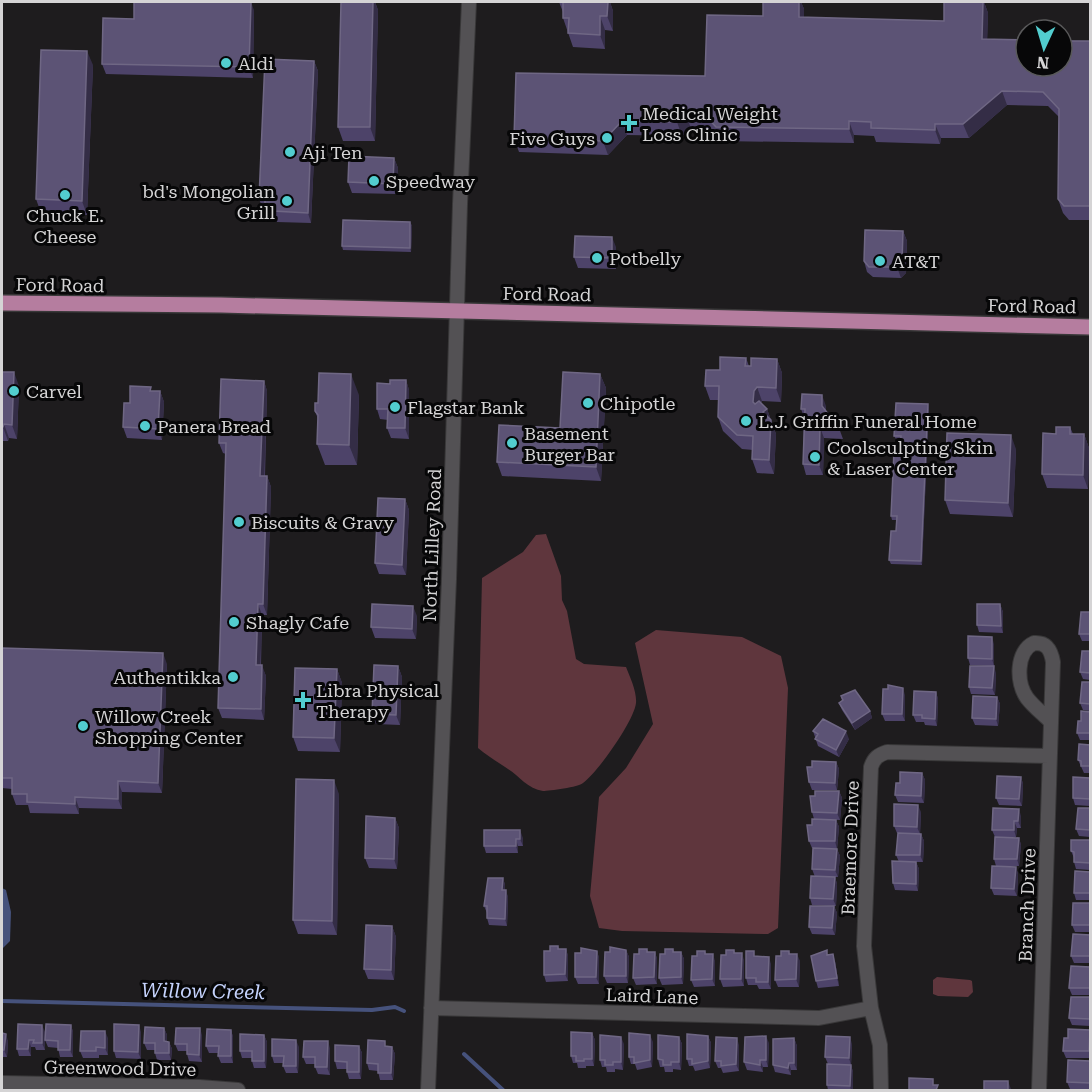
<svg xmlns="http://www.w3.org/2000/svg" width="1092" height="1092" font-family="'Roboto Serif',serif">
	<rect width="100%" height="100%" fill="#1e1c1e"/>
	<path fill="#5f363d" d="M546,534l15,42 1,24 5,11 9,48 8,5 42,3c4,10 11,25 10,36 -2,18 -38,69 -53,80 -4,4 -34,8 -40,8 -15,-2 -24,-15 -35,-22 -10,-7 -21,-13 -30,-21l4,-170 41,-26 13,-17z
		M656,630l86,7 39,19 7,32 -10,240 -10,6 -146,-3 -23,-3 -9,-32 9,-99 27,-29 27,-44 -18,-81z
		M937,977l33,3 2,1 1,11 -5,5 -30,-1 -5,-2v-14z"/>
	<path fill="#46527c" d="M2,888l4,2 5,22 -1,29 -8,8z"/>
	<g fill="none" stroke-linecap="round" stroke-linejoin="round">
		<path stroke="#46527c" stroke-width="4" d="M2,1001l370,9 23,-3 9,4
			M464,1054l39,36"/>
		<defs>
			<path id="minor" d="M431,1008l388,10 52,-10
				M2,1083l197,4 39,3
				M428,1090l21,-511 11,-375 9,-202
				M881,1090l-1,-45 -9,-37 -7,-62 7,-179c3,-9 7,-12 16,-15l162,4
				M1039,1090l14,-428c-2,-12 -6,-20 -19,-19 -18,8 -18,40 -7,55 6,8 16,16 23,23"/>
			<path id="major" d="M2,303l219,2 869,22"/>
		</defs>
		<use href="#minor" stroke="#393839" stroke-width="16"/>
		<use href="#major" stroke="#393839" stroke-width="18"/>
		<use href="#minor" stroke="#535154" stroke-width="14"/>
		<use href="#major" stroke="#b57d9f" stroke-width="15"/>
	</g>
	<path fill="#4d4369" d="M373,2h2l3,8 -3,131h-32l-5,-14z
		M559,2h51l3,9v20l-8,-1v19l-32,-2 -10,-29v-6z
		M763,2h38l3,7v8l140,4v-19h40l4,11 -1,26 103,2v179h-21l-6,-7 -5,-14 1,-82 -11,-11 -41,-1 -38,33h-28l-1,6 -64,-2 -2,-6 -20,-1v8l-133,-2 -11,-12 -19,-1 -9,8 -55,-1 -19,20 -89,-3 -5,-14 191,-62 58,-60z
		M254,10l-1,68 -147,-4 -4,-10 32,-45z
		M314,61l4,10 -7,152 -34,-1 -2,-6h-6l-2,-7h-4l-4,-10z
		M93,65l-6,150 -46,-2 -5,-14z
		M394,158l4,10 -1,26 -45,-1 -4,-11z
		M410,222l2,4 -1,26 -68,-2 -1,-4z
		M903,231l4,10 -1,32 -5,5 -28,-1 -6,-5 -3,-11z
		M616,247v22l-38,-1 -4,-11z
		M746,358l3,8 28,-7 5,14 -1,29 -19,-1 -1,2 6,6 9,25 -2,40 -17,-1 -5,-14 1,-9 -11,-1 -19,-18 -5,-14 1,-17h-9l-5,-14 15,-16z
		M2,372l17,14 -2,53 -8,-1 -1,3h-6z
		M600,374l6,14 -5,93 -99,-5 -5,-14 63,-34z
		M406,380l3,10v49l-18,-1 -4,-10 1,-8 -8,-1 -3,-10 13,-25z
		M264,381l3,10 -2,85h2l4,11 -4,128h-5l-1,50 5,11 -2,44 -42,-2 -4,-10 8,-254 -3,-1 -4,-10z
		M160,391l4,11 -2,38 -35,-2 -4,-11 7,-24z
		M359,395l-2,70h-32l-8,-21 1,-25 -3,-8 3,-8z
		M826,406v5l13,17 4,11 -19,-1 -1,37h-17l-3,-11 1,-47 -3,-8z
		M929,408l-7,157 -31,-1 -2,-4 7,-29 1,-11h-5l-1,-4 9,-64v-13h-4l-2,-3z
		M1070,427l3,7h11l5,14 -1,41 -41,-1 -5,-14 14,-40z
		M1016,449l-3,68 -63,-3 -5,-14z
		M405,499l4,11 -3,65 -27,-1 -4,-11z
		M1000,604l3,8v21l-24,-1 -2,-7z
		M1090,612v29h-8l-3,-7z
		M417,616l-1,23 -41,-1 -4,-11z
		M994,644v22l-24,-1 -2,-7z
		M2,648l165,16 -5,129 -40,-1v17l-43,-1v6l-49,-1 -2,-8h-12l-4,-11v-5l-10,-1z
		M1090,651v29l-7,-1 -3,-7z
		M398,666l4,11 -2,48 -24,-1 -4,-10z
		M337,669l5,14 -2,69 -42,-1 -5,-14z
		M996,673l-1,22 -24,-1 -2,-7z
		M1090,682v29l-7,-1 -3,-7z
		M936,692l2,7 -1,27 -12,-1 -1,-3h-8l-3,-7z
		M905,695v26h-20l-3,-7z
		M841,696l29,15 2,7 -17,12 -13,-20 -3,-7 3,-2z
		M997,697l3,7 -2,22 -23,-1 -3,-7z
		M1090,712v28h-10l-3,-7z
		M813,731l36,8 -10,18 -21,-11z
		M1090,745v28h-6l-6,-13z
		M836,762l3,7 -2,21h-25l-3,-8z
		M922,773l3,7 -1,23 -26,-1 -3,-7 5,-12z
		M1021,777l2,7 -1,22 -23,-1 -3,-7z
		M1090,778v28l-15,-1 -2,-7z
		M839,791l3,7 -2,22 -26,-1 -2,-7z
		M339,794l-2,141 -39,-1 -5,-14z
		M1090,808v29l-11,-1 -3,-7z
		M921,812l-1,22 -23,-1 -3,-7z
		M1021,816v12h-4l-1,9h-21l-3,-7z
		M395,818l4,10 -2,41 -28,-1 -4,-10z
		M836,820l3,7 -2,22 3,7 -2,21h-23l-3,-8 24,-20 -24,-1 -3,-7 3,-16z
		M921,834l3,7 -1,21h-7l3,7 -1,22 -23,-1 -2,-7 6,-21 -3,-7z
		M523,838v8h-5v7h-32l-2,-7z
		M1019,838l2,7 -2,21h-23l-2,-7z
		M1090,840v30l-14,-1 -2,-7v-4l-3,-7z
		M1016,867l2,7 -1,22 -23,-1 -3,-7z
		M1090,872v28h-14l-2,-7z
		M835,877l2,7 -1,22 -24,-1 -2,-7z
		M503,878l2,7v5l3,7 -1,29 -18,-1 -2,-7v-5l-3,-7z
		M1090,903v29h-15l-3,-7z
		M834,906l3,7 -2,22 -23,-1 -3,-7z
		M392,926l4,11 -2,43 -26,-1 -4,-10z
		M1090,935v28h-16l-3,-7z
		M558,946l1,3h7l2,7v25l-22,1 -2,-7 6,-24z
		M647,949l1,3h7l2,7v25l-21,1 -3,-7 6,-24z
		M673,949l1,3h7l3,7 -1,25 -21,1 -3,-7 6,-24z
		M626,950l3,7 -1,26h-21l-3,-7 6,-24z
		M734,950l1,3 9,7v26l-21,1 -3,-8 6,-24z
		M597,951l2,7v26h-21l-3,-7 6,-24z
		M705,951l1,3 9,7v25l-21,1 -3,-7 6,-24z
		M789,951l1,3 10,7 -1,26h-21l-3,-7 6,-24z
		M828,955l7,6 4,25 -21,2 -2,-7z
		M756,957l15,7v25h-12l-2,-4h-9l-2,-7z
		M1090,967v28h-18l-3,-7z
		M1090,997v29l-18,-1 -3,-7z
		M18,1024l27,8v18h-9l-1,-3h-4v9h-12l-2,-7z
		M71,1025l2,7v25h-13l-2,-9 -10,-1 -3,-7z
		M164,1028l3,7v7h2l3,7 -1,11h-14l-2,-7v-3h-8l-3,-7z
		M231,1030l2,7v26h-12l-3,-7v-3h-9l-3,-7z
		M1090,1030v28h-24l-3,-7 5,-13z
		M141,1032v27l-25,-1 -2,-7z
		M2,1033l6,8 -1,16h-5z
		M592,1033l3,7 -1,26h-8v2h-8l-1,-5h-4l-2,-7z
		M202,1035v27l-13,-1 -2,-7v-3h-9l-3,-7z
		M264,1035l3,7 -1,26h-12l-2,-7v-3h-10l-2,-7z
		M708,1036l3,7 -1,25 -15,3 -2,-5h-4l-2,-7z
		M679,1037l3,7 -1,26 -8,-1v3h-8l-1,-5h-4l-2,-8z
		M108,1038v17h-9v3h-16l-3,-7z
		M794,1038l3,8v24h-6v5l-16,-3 -2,-7z
		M653,1042l-1,25 -15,3 -2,-6h-4l-2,-7z
		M769,1043l-1,24h-5v5l-16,-2 -3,-8z
		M624,1044l-1,26 -8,-1v3h-8l-1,-5h-4l-2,-7z
		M852,1044l-1,21 -23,-1 -3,-7z
		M739,1045v26l-16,2 -2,-5h-3l-3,-7z
		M359,1046l3,7 -1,26h-12l-2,-7v-3h-10l-2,-8z
		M387,1046l5,1 3,7 -2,26h-13l-2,-9 -9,-1 -2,-7z
		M299,1047l-1,26h-12l-3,-7 1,-3h-10l-2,-7z
		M330,1048v27l-12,-1 -3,-7v-3h-9l-3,-7z
		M1090,1061v29l-20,-1 -3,-7z
		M851,1065l2,7v18h-25l-1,-5z"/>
	<path fill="#342d46" d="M251,2l3,8 -1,68 -4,-11z
		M373,2h2l3,8 -3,131 -5,-14z
		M608,2h2l3,9v20l-6,-15z
		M799,2h2l3,7v22l-5,-14z
		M983,2h1l4,11 -1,40 -5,-14z
		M600,16l5,14v19l-5,-14z
		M87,51l6,14 -6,150 -5,-14z
		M314,61l4,10 -7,152 -3,-10z
		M1002,91l5,14 -38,33 -6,-14z
		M685,114l6,14 -9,8 -5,-14z
		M622,121l5,14 -19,20 -5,-14z
		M849,121l5,14v8l-5,-14z
		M935,124l6,14 -1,6 -5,-14z
		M394,158l4,10 -1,26 -4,-10z
		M410,222l2,4 -1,26 -1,-4z
		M903,231l4,10 -1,32 -5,5 -4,-11z
		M612,237l4,10v22l-4,-11z
		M777,359l5,14 -1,29 -5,-14z
		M14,372l5,14 -2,53 -5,-14z
		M351,374l8,21 -2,70 -8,-20z
		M600,374l6,14 -5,93 -5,-14z
		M406,380l3,10v49l-4,-11z
		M264,381l3,10 -3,95 -4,-10z
		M757,387l5,14 -3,4 -1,11 -5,-14 1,-11z
		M160,391l4,11 -2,38 -4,-11z
		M822,395l4,11 -1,11 -3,-11z
		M928,404l1,4 -7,157 -1,-4z
		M767,409l9,25 -2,40 -5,-14 -6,-48z
		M4,424l5,14 -1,3 -5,-14z
		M820,427l4,11 -1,37 -4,-10z
		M1084,434l5,14 -1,41 -5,-14z
		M1011,435l5,14 -3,68 -5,-14z
		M267,476l4,11 -4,128 -4,-11z
		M405,499l4,11 -3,65 -4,-10z
		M258,604l4,11 -2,61 -4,-11z
		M1000,604l3,8v21l-2,-7z
		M413,606l4,10 -1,23 -4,-10z
		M992,637l2,7v22l-2,-7z
		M163,653l4,11 -5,129 -4,-10z
		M262,665l4,11 -2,44 -3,-11z
		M398,666l4,11 -2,48 -4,-10z
		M994,666l2,7 -1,22 -3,-7z
		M337,669l5,14 -2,69 -6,-14z
		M903,688l2,7v26l-3,-7z
		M936,692l2,7 -1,27 -2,-7z
		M997,697l3,7 -2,22 -2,-7z
		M870,711l2,7 -17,12 -3,-7z
		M846,731l3,8 -10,18 -3,-7z
		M836,762l3,7 -2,21 -2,-7z
		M922,773l3,7 -1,23 -3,-7z
		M1021,777l2,7 -1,22 -3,-7z
		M334,780l5,14 -2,141 -5,-14z
		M118,781l4,11v17l-4,-10z
		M839,791l3,7 -2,22 -3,-7z
		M75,797l4,11v6l-4,-10z
		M918,805l3,7 -1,22 -3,-7z
		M1019,809l2,7v12l-3,-7z
		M395,818l4,10 -2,41 -3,-10z
		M836,820l3,7 -2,22 -2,-8z
		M1014,821l3,7 -1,9 -2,-7z
		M520,830l3,8v8l-3,-7z
		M921,834l3,7 -1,21 -3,-7z
		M1019,838l2,7 -2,21 -2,-7z
		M516,839l2,7v7l-2,-7z
		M837,849l3,7 -2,21 -3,-7z
		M916,862l3,7 -1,22 -2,-7z
		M1016,867l2,7 -1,22 -3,-7z
		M835,877l2,7 -1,22 -3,-7z
		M503,878l2,7v12l-3,-7z
		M506,890l2,7 -1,29 -2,-7z
		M834,906l3,7 -2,22 -3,-7z
		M392,926l4,11 -2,43 -3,-10z
		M566,949l2,7v25l-3,-7z
		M626,950l3,7 -1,26 -2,-7z
		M597,951l2,7v26l-3,-7z
		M655,952l2,7v25l-3,-7z
		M681,952l3,7 -1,25 -2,-7z
		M742,953l2,7v26l-3,-7z
		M713,954l2,7v25l-3,-7z
		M797,954l3,7 -1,26 -3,-8z
		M833,954l2,7 4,25 -2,-8z
		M769,957l2,7v25l-3,-7z
		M42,1025l3,7v18l-3,-7z
		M71,1025l2,7v25l-3,-7z
		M139,1025l2,7v27l-3,-7z
		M164,1028l3,7v14l-3,-8z
		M200,1028l2,7v27l-3,-7z
		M231,1030l2,7v26l-2,-7z
		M105,1031l3,7v17l-3,-7z
		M592,1033l3,7 -1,26 -2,-7z
		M6,1034l2,7 -1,16 -3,-7z
		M264,1035l3,7 -1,26 -2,-7z
		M650,1035l3,7 -1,25 -2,-7z
		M708,1036l3,7 -1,25 -2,-7z
		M766,1036l3,7 -1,24 -2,-7z
		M621,1037l3,7 -1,26 -2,-8z
		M679,1037l3,7 -1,26 -2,-8z
		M850,1037l2,7 -1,21 -2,-7z
		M1090,1037v18l-1,-4z
		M737,1038l2,7v26l-3,-7z
		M794,1038l3,8v24l-3,-7z
		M29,1040l2,7v9l-3,-7z
		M296,1040l3,7 -1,26 -2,-7z
		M328,1041l2,7v27l-3,-8z
		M169,1042l3,7 -1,11 -2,-7z
		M359,1046l3,7 -1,26 -2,-7z
		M392,1047l3,7 -2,26 -2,-7z
		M760,1060l3,7v5l-3,-7z
		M789,1063l2,7v5l-3,-7z
		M851,1065l2,7v18h-2l-1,-4z
		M1008,1081l3,8v1h-3z"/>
	<path fill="#5c5375" stroke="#6f6784" stroke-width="1.5" d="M134,2h117l-2,65 -147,-3 1,-46 31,1z
		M341,2h32l-3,125h-32z
		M563,2h45l-1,14h-7v19l-32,-2 1,-15h-6z
		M763,2h36v15l145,4v-19h39l-1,37 44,1v26h36v-25h28v165h-26l-6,-7 1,-90 -16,-17 -41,-1 -39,33h-28v6l-64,-2v-6l-22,-1v8l-133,-2 -11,-12 -20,-1 -8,8 -55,-1 -19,20 -89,-3 2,-65 189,3 2,-61 56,1z
		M41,50l46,1 -5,150 -46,-2z
		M265,59l49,2 -6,152 -35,-2v-6h-8v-6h-6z
		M349,156l45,2 -1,26 -45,-2z
		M343,220l67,2v26l-68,-2z
		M865,230l38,1 -1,31 -5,5h-28l-5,-6z
		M575,236l37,1v21l-38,-1z
		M720,357l26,1 -1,8h6v-8l26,1 -1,29 -19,-1 -3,4 -1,11 2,2 4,-3 8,8 -4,3 8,8 -2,40 -17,-1 1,-23 -16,-1 -19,-18 1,-31h-14l1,-16h14z
		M2,372h12l-2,53 -8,-1 -1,3h-1z
		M563,372l37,2 -4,93 -99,-5 2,-37 61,3z
		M319,373l32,1 -2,71 -32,-1 1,-29 -3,-4v-8h3z
		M221,379l43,2 -4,95h7l-4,128h-5l-2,61h6l-1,44 -43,-1 8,-265h-7z
		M390,380h16l-1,48h-18l1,-19h-11v-26l13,1z
		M130,386l21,1 -1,4h10l-2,38 -35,-2 1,-24h6z
		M802,394l20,1v11l17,22 -19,-1 -1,38 -16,-1 2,-55h-4z
		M896,403l32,1 -7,157 -32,-1 2,-29h5l1,-15h-6l3,-65 6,1 1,-16h-7z
		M1056,427h14v7h14l-1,41 -41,-1 1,-41 13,1z
		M947,433l64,2 -3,68 -63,-3z
		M378,498l27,1 -3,66 -27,-2z
		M372,604l41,2 -1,23 -41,-2z
		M977,604h23l1,22 -24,-1z
		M1081,612h9v22h-11z
		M968,636l24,1v22l-24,-1z
		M2,648l161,5 -5,130 -40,-2v18l-43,-2v7l-48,-2v-8h-15v-16h-10z
		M1082,651h8v22l-10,-1z
		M374,665l24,1 -2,49 -24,-1z
		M970,666h24l-2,22 -23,-1z
		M295,668l42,1 -3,69 -41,-1z
		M1082,682h8v22l-10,-1z
		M888,685l15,3 -1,26h-20l1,-25h5z
		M855,690l15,21 -18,12 -13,-20 4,-3 -2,-4z
		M914,691l22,1 -1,27 -13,-1v-3h-9z
		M973,696l24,1 -1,22 -24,-1z
		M1081,711l9,1v21h-13l1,-12h3z
		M823,719l23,12 -10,19 -21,-11 3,-5 -5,-3z
		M1079,744l11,1v21h-9v-5l-3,-1z
		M812,761l24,1 -1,21 -26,-1 -2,-15h5z
		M900,772l22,1 -1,23 -26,-1 1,-12h4z
		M997,776l24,1 -2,22 -23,-1z
		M1073,777l17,1v21l-17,-1z
		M296,779l38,1 -2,141 -39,-1z
		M815,791h24l-2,22 -25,-1 -2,-16h5z
		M894,804l24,1 -1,22 -23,-1z
		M993,808l26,1 -1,12h-4v9h-22z
		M1078,808h12v22l-14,-1z
		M366,816l29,2 -1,41 -29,-1z
		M812,819l24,1 -1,21h-26l-2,-16h5z
		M484,830h36v9h-4v7h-32z
		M898,833l23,1 -1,21h-24z
		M995,837l24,1 -2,21h-23z
		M1071,840h19v23l-16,-1v-10l-3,-1z
		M813,848l24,1 -2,21 -23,-1z
		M892,861l24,1v22l-23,-1z
		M992,866l24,1 -2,22 -23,-1z
		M1075,871l15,1v21h-16z
		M811,876l24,1 -2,22 -23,-1z
		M488,878h15l-1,12h4l-1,29 -18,-1v-12h-3z
		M1073,903h17v22h-18z
		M810,906h24l-2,22 -23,-1z
		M366,925l26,1 -1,44 -27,-1z
		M1073,934l17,1v21h-19z
		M550,946h8v3h8l-1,25 -21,1v-24h6z
		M610,947l16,3v26h-22l1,-24h5z
		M581,948l16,3 -1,26h-21v-24h6z
		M639,949h8v3h8l-1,25 -21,1 1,-24h5z
		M665,949h8v3h8v25l-22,1 1,-24h5z
		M726,950h8v3h8l-1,26h-21l1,-24h5z
		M827,950v5l6,-1 4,24 -21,3 -5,-25z
		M697,951h8v3h8l-1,25 -21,1 1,-24h5z
		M746,951h8v5l15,1 -1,25h-12v-4h-10z
		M781,951h8v3h8l-1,25 -21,1 1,-24h5z
		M1071,966l19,1v21h-21z
		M1071,997h19v22l-21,-1z
		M18,1024l24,1v18h-9l1,-3h-5l-1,9h-11z
		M46,1024l25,1 -1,25h-12v-9l-13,-1z
		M114,1024l25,1 -1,27 -24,-1z
		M145,1027l19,1v13l5,1v11h-14v-10h-11z
		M176,1028h24l-1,27 -12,-1v-10h-12z
		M207,1029l24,1v26h-13l1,-10h-13z
		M1068,1029l22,1 -1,21h-26l1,-13h4z
		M81,1031h24v17l-9,-1v4h-16z
		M571,1032l21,1v26h-8v2h-8v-5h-5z
		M2,1033l4,1 -2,16h-2z
		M629,1033l21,2v25l-16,3v-6h-5z
		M240,1034l24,1v26h-12v-10h-12z
		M687,1034l21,2v25l-16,3v-5h-5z
		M600,1035l21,2v25h-8v3h-8v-5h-5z
		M658,1035l21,2v25h-8v3h-8v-5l-5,-1z
		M766,1036v24h-6v5l-16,-3 1,-25z
		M826,1036l24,1 -1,21 -24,-1z
		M716,1037l21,1 -1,26 -15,2v-5h-6z
		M794,1038v25h-5l-1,5 -15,-3v-26z
		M272,1039l24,1v26h-13l1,-10h-12z
		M368,1040l17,1v5l7,1 -1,26h-13v-9l-11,-1z
		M304,1041h24l-1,26h-12v-10h-12z
		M335,1045l24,1v26h-12v-10l-12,-1z
		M1068,1060l22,1v22l-23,-1z
		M827,1064l24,1 -1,21 -23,-1z
		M909,1078l24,1v6h5l-2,5h-27z
		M984,1081h24v9h-24z"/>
	<g fill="#52cdcf" stroke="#070708" stroke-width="2">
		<circle cx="226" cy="63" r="6"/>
		<path d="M626 114h6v6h6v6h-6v6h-6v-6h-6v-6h6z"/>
		<circle cx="607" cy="138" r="6"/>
		<circle cx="290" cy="152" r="6"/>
		<circle cx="374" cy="181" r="6"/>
		<circle cx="65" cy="195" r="6"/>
		<circle cx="287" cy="201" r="6"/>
		<circle cx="597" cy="258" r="6"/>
		<circle cx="880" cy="261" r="6"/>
		<circle cx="14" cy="391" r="6"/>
		<circle cx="588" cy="403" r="6"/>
		<circle cx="395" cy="407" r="6"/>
		<circle cx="746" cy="421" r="6"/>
		<circle cx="145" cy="426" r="6"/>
		<circle cx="512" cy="443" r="6"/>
		<circle cx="815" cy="457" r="6"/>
		<circle cx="239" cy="522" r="6"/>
		<circle cx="234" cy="622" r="6"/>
		<circle cx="233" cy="677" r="6"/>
		<path d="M300 691h6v6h6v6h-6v6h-6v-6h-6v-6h6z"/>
		<circle cx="83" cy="726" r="6"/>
	</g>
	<g text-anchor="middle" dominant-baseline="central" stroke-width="6" stroke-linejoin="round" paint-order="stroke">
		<g font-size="18" fill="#d5d4d5" stroke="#070708" text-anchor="start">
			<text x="238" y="63">Aldi</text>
			<text x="642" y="113">Medical Weight<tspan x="642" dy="21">Loss Clinic</tspan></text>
			<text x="595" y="138" text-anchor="end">Five Guys</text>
			<text x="302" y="152">Aji Ten</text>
			<text x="386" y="181">Speedway</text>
			<text x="275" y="191" text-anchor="end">bd's Mongolian<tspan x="275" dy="21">Grill</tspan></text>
			<text x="65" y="215" text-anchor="middle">Chuck E.<tspan x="65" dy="21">Cheese</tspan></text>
			<text x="609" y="258">Potbelly</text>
			<text x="892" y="261">AT&amp;T</text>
			<text x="26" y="391">Carvel</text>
			<text x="600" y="403">Chipotle</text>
			<text x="407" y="407">Flagstar Bank</text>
			<text x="758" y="421">L.J. Griffin Funeral Home</text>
			<text x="157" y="426">Panera Bread</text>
			<text x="524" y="433">Basement<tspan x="524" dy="21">Burger Bar</tspan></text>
			<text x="827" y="447">Coolsculpting Skin<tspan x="827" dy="21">&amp; Laser Center</tspan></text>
			<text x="251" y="522">Biscuits &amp; Gravy</text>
			<text x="246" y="622">Shagly Cafe</text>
			<text x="221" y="677" text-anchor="end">Authentikka</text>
			<text x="316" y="690">Libra Physical<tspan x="316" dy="21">Therapy</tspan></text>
			<text x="95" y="716">Willow Creek<tspan x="95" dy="21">Shopping Center</tspan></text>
		</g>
		<g font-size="18" fill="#d5d4d5" stroke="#070708">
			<text transform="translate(60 285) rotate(1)">Ford Road</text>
			<text transform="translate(547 294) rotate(1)">Ford Road</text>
			<text transform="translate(1032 306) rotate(1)">Ford Road</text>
			<text transform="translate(432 545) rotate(-88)">North Lilley Road</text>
			<text transform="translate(850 848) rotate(-88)">Braemore Drive</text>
			<text transform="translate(1027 905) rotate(-88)">Branch Drive</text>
			<text transform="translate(652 996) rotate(2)">Laird Lane</text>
			<text transform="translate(120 1068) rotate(1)">Greenwood Drive</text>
		</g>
		<g font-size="20" font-style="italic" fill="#c5d3fd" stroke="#070708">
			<text transform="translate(203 991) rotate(1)">Willow Creek</text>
		</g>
	</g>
	<rect width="1092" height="1092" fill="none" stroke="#d5d4d5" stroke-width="6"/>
	<g transform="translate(1044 48) rotate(184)"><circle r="28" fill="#070708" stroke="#59595a" stroke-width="1.5"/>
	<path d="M0-4.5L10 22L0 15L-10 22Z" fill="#52cdcf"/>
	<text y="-9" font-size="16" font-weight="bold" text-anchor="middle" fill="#d5d4d5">N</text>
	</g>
</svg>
